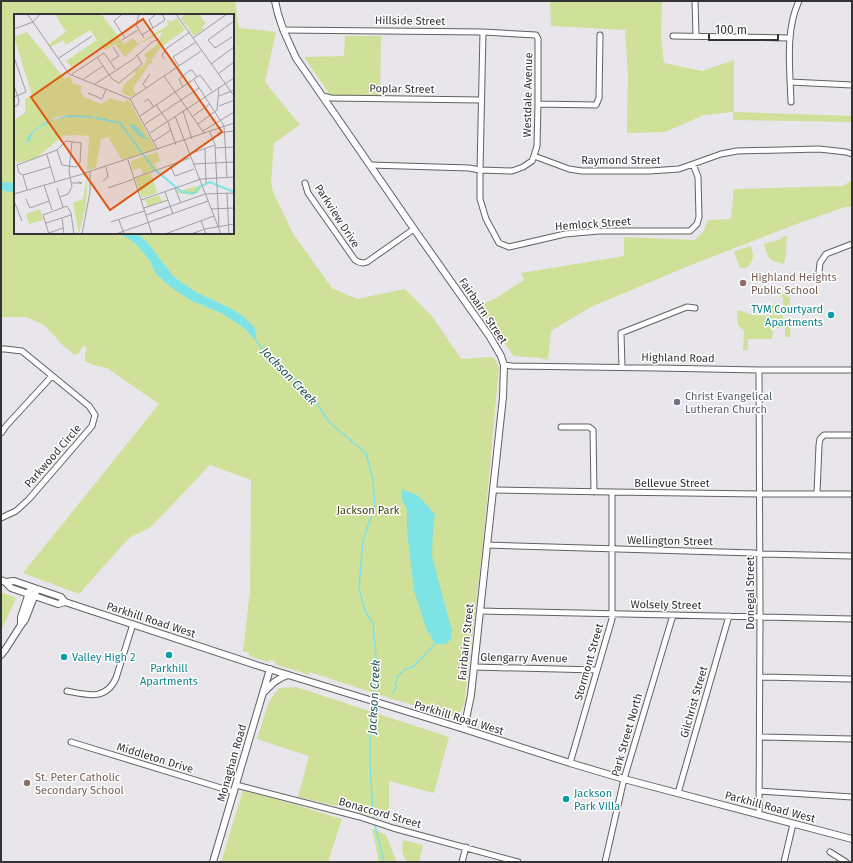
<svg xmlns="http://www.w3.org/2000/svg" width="853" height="863" font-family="'Fira Sans',sans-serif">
	<rect width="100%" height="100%" fill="#e8e6eb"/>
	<path fill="#cfe098" d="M1,1h234l4,27 37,4 -11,50 35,43 -26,18 -3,40 2,9 9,18 10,22 40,56 25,11 48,-10 27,27 29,43 32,-2 6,10 -16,176 -19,163 -5,8 -8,2 -59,-17 -82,-27 -1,3 -34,-11v-3l-5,-1 -2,2 -19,-6v-3l-6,-2 7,-59 1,-112 -41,-15 -59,62 -22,11 -50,56 -56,-21 136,-169 -52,-36 -14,-3 -8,-4v-7l2,-5 -2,-3h-2l-4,7 -4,2 -15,-12 -6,-8 -10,-10 -18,-8h-25v-127l14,3v40h104l16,10 15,18 6,13 34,26 33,14 21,14 13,13 -27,-33 -34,-16 -22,-15 -26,-34 -11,-10h96v-218h-218v168l-14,-1z
		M550,1h112l-1,34 3,28 38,8 32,-11v52l118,4v6l-119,-2v-8l-29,3 -39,17 -38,1 1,-58 -3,-45 -74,-4z
		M345,36h36l-1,59h-50l-26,-38 40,-1z
		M852,180v27h-7l-51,18 -108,42 -95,40 -40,24 -3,29 -8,-2 -26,-2 -36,-50 18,-8 28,-18 -3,-7 103,-17v-19l71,3 8,-8 5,-12 23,-1 3,-30 109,-3z
		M787,236l-1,17 -2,11c-15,-4 -16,-5 -20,-20l17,-5v-2z
		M751,246c2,6 4,16 -4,21 -2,1 -4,1 -7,1l-6,-16 3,-2z
		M780,292h7v5h3v11l-7,-1v-10h-3z
		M772,305h8v9h-8z
		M740,310c14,8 28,5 43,5v4h8l-1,18h-5v-9h-12l-1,11h-24v11h-5l1,-19 -6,-6 -1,-14z
		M1,592l15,6 -15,33z
		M296,687l153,50 -15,56 -45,-12v39l-26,-6 -13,-5 -52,-12 11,-41 -52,-17 12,-37 10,-14z
		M243,790l57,16 42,13 -14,43h-107z
		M372,828l14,7 11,27h-18z
		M403,840l20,5 -4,17c-2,0 -8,1 -10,0 -8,-3 -7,-16 -6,-22z"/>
	<path fill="#7ee3e4" d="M1,182l14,1v10l-14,-3z
		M119,233h18l11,10 26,34 22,15 34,16 13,8 12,12 2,14 -13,-14 -21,-14 -33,-14 -22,-15 -12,-11 -6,-13 -15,-18z
		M401,489l16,6 12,12 6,8 -2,14 -1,27 20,75 -1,8 -5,5h-11l-9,-16 -12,-38 -7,-59v-21l-5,-11z"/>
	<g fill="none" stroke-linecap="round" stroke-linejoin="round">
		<path stroke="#7ee3e4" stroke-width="1.5" d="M257,342l18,22 23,18 1,3 15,14 16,24 36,30 7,27 2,26 -12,34 -4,49 6,22 8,12 4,44 -3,32
			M393,693l3,-5 -1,-4 2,-4v-3l8,-8 8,-2 22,-23
			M374,703l-4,36v25l3,49 2,8
			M375,825l9,37"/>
		<defs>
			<path id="minor" d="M695,1l1,34
				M283,30l200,2 53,3 2,4v65l-1,42 -3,10 -2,5 -9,6 -11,4 -32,-1 -11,-2 -99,-3
				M483,32l-3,138v29l6,20 6,11 7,13 10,4 56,-13 34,-3h91l7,-7 2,-7 -1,-40 -5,-13
				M673,36l116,2
				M790,82l62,3
				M323,96l8,2 150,2
				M791,102c-1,-32 -6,-72 8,-101
				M538,104l58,1 3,-7 1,-63
				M534,156l35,13 13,2h68l29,-2 42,-15 16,-3 82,-2 27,3 6,2
				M305,183l3,10 47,67c4,3 7,4 12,2l47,-33
				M818,281l2,-18 6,-9 26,-10
				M1,349h4l17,2 67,55 6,9 -3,11 -63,73 -13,12 -15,7
				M504,365l8,1 145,2 102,2h93
				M622,367l-1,-34 66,-26 8,1
				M759,370l1,247 -1,198
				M561,427h28l4,3 1,62
				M1,433l5,-7 46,-50
				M493,490l119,2 147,2h93
				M817,493l2,-48 1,-6 4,-4h28
				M487,545l267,8 5,1 93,2
				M480,611l372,8
				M474,667l123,3
				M760,677l92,2
				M67,691c20,4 39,10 49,-13l17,-54
				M760,737l92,2
				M71,742l163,50
				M570,763l42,-144v-127
				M236,785l124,32 33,11 125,34
				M759,791l93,6
				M678,793l51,-177
				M830,852l16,10
				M462,862l4,-15
				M605,862l19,-83 49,-164
				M784,862l9,-38"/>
			<path id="major" d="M275,1c4,22 12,37 21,57l118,171 76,108 11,19 3,9 -1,32 -32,298 -7,34
				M1,580l4,2 9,-1 47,16 4,5 194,64 205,63 106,34 54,16 228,60
				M5,582l6,6 47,16 7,-2
				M21,625v-8l9,-27
				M1,655l4,-5 16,-25 4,-5 12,-31
				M264,692c8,-8 12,-13 24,-17
				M213,862l57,-193"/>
		</defs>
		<use href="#minor" stroke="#626065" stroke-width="7"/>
		<use href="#major" stroke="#626065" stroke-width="8"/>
		<use href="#minor" stroke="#fff" stroke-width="5"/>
		<use href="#major" stroke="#fff" stroke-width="6"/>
	</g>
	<g fill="#8d6e63" stroke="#fff" stroke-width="1.5">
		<circle cx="743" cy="283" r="4"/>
		<circle cx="27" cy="783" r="4"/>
	</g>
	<g fill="#0f9aa8" stroke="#fff" stroke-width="1.5">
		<circle cx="831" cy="315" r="4"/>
		<circle cx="169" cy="655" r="4"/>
		<circle cx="64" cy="657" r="4"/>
		<circle cx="566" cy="799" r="4"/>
	</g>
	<circle fill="#6b7280" stroke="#fff" stroke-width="1.5" cx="677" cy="402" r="4"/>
	<g text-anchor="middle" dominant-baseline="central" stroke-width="3" stroke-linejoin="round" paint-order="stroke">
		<g font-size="11" fill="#343335" stroke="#fff">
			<text transform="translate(410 21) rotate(1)">Hillside Street</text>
			<text transform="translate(402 89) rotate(1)">Poplar Street</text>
			<text transform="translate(528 95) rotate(-89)">Westdale Avenue</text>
			<text x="621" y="160">Raymond Street</text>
			<text transform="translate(337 216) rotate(57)">Parkview Drive</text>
			<text transform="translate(593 224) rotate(-4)">Hemlock Street</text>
			<text transform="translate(483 311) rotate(56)">Fairbairn Street</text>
			<text transform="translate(678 358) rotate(1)">Highland Road</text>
			<text transform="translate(53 456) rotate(-49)">Parkwood Circle</text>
			<text x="672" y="483">Bellevue Street</text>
			<text transform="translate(670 541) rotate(1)">Wellington Street</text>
			<text transform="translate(750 593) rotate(-90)">Donegal Street</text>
			<text transform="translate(666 605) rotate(1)">Wolsely Street</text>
			<text transform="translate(151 620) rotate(18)">Parkhill Road West</text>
			<text transform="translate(466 642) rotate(-84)">Fairbairn Street</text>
			<text transform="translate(524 658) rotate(1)">Glengarry Avenue</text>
			<text transform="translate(589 662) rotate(-74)">Stormont Street</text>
			<text transform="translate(694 702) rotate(-74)">Gilchrist Street</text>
			<text transform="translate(459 718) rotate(17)">Parkhill Road West</text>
			<text transform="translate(627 735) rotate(-74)">Park Street North</text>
			<text transform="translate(155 758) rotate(17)">Middleton Drive</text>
			<text transform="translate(232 763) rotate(-74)">Monaghan Road</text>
			<text transform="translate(770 807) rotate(15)">Parkhill Road West</text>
			<text transform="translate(380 813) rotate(16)">Bonaccord Street</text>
		</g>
		<g font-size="11" fill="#785e54" stroke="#fff" text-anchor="start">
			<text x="751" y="277">Highland Heights<tspan x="751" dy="13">Public School</tspan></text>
			<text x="35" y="777">St. Peter Catholic<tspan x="35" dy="13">Secondary School</tspan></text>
		</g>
		<g font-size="11" fill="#0d838f" stroke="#fff" text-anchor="start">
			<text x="823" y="309" text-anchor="end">TVM Courtyard<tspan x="823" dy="13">Apartments</tspan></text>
			<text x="72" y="657">Valley High 2</text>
			<text x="169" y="668" text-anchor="middle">Parkhill<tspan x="169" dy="13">Apartments</tspan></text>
			<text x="574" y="793">Jackson<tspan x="574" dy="13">Park Villa</tspan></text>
		</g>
		<g font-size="11" fill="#5b616d" stroke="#fff" text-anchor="start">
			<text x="685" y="396">Christ Evangelical<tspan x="685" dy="13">Lutheran Church</tspan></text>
		</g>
		<g font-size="11" fill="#3c4510" stroke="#fff">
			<text x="368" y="510">Jackson Park</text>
		</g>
		<g font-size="12" font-style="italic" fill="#265454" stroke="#fff">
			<text transform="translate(289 376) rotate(46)">Jackson Creek</text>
			<text transform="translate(374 697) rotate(-87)">Jackson Creek</text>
		</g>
	</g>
	<g transform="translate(14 14)">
		<rect width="220" height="220" fill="#e8e6eb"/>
		<path d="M41,0h46l23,30 9,-6 5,6 30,-19 -1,-6 4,3 6,-4 8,12 -24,17 -10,13 2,3h-3l-14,20 -3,7 3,4 -5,3 -9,-4 2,-8 12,-11 -2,-3 10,-6 3,-6 -3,-4 14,-11 4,-12 -25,13 -12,12 -10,-13 -10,6 -3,-4 -31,21 -5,-6 31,-21 -7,-10 -24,15 -3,-5 -12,7 -2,-3 17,-12zM172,0h13l7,10 -4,3 2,2 -10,7 -13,-18zM13,18l38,47 5,-3 3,8 9,2 -2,5 4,6 17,7 9,-6 14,4 4,-3 28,50 -34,11 -14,-23 -7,2 -5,29 -9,2 2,-34 -15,-1 -11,1 -27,22 -19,5 -3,-4v-39l11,-7v-14l7,-4 -18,-58zM54,101l27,3 -28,-1 -14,3 -19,11 -7,13 -1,-1 8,-13 22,-13zM143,138l3,9 -6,3 3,5 -14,5 -2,-6 -9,2 -1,-8 2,-2zM137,159l6,20 -15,5 -7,-20zM74,160l-2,31 -7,29 -6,-31 10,-4 4,-20 -5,-4zM182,172l5,2 -3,5 -6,2 -14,-2 -2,-4 5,2zM145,181l3,6 -14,6 -3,-7zM26,195l3,11 -14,4 -3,-10z" fill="#cfe098" fill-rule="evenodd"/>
		<path d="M54,101l24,1 4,2 -29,-1 -14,3 -19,11 -5,10 -4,3 4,-9 5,-5 12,-8zM114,110l7,1 13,15 -9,-4z" fill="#7ee3e4"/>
		<path fill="none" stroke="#7ee3e4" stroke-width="2" d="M82,104l24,5 34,46 28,23 13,1 4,-6 11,-5 24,10"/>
		<path fill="none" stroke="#a09ea2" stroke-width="1" d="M13,0l6,8 7,-8M108,0l-8,7 11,17M125,0l-3,11 8,13M162,0l58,82M139,14l-4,-8 7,-6M0,15l19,-7 36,52 61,25 28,51M128,21l23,-15 -3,-6M218,23l-17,11 -7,-8 26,-19M179,24l34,-24M108,26l16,-10M0,43l12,35 -12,5M83,43l15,22 7,4 23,-19 -5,-9M45,44l33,-22M150,45l-2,-4 5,-7 23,-16M97,47l8,-5 -6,-9M197,50l23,-17M165,52l-6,-9 23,-15M58,60l32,-21 11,16M204,60l16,-12M150,62l40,57M68,66l21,-14M180,66l30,46 3,51M81,70l37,-24 20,-18 7,-3M0,72l5,14 -1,5 -4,2M169,73l-4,-8 10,-8 3,-1 5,7M132,74l-3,-4 7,-10M74,79l14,6 4,-10M205,82l15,-6M116,85l71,-48M130,88l4,-3 6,8M142,91l12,17 8,23M205,92l15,-6M169,97l9,28M126,102l60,-41 12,16M161,102l46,118M179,102l17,-12M131,110l54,-36M184,110l19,-14 2,-23M189,117l31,-19M196,118l5,13 4,82M136,119l84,-55M204,119l16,-2M52,127l15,2 -1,20 -4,4 -14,-2 -5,-15zM140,127l17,-11M201,134l19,-1M191,135l1,34M175,140l26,-9M33,141l8,27M114,146l24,74M179,150l41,-2M156,151l5,11 19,-7M71,159l149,-50M9,161l-4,-2 -2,-8 40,-15M120,164l56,-20M89,167l5,-4 -2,-10M58,169h10l-4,-1M30,171l8,25M43,174l6,19M94,174l26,-9M161,174l6,15M13,176l-4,-15 27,-8M151,178l8,22M0,180l72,-21M213,180l2,40M46,183l8,-3 4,-7 -3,-16 3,-29M12,185l4,9 19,-7M127,186l60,-21 33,-2M0,187l8,20M130,194l24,-8M197,195l23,-1M132,201l59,-21 29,-1M48,204l2,16M105,206l5,14M187,207l5,13M97,208l33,-11M32,209l25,-8M191,215l29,-5M35,219l14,-5M35,220l-6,-19 24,-9 4,7 3,21M68,220l8,-42v-21M102,220l92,-33M151,220l49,-18M177,220l14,-5"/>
		<path fill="#df570e" fill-opacity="0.15" stroke="#df570e" stroke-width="2" d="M129,5l79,113 -112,78 -79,-113z"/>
		<rect width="220" height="220" fill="none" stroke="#343335" stroke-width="2"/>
	</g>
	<rect width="853" height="863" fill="none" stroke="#343335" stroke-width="4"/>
	<path d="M709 34v6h69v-6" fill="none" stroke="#343335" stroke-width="2"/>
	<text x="715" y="34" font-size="12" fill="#343335" stroke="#ffffff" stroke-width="3" paint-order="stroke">100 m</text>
</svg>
